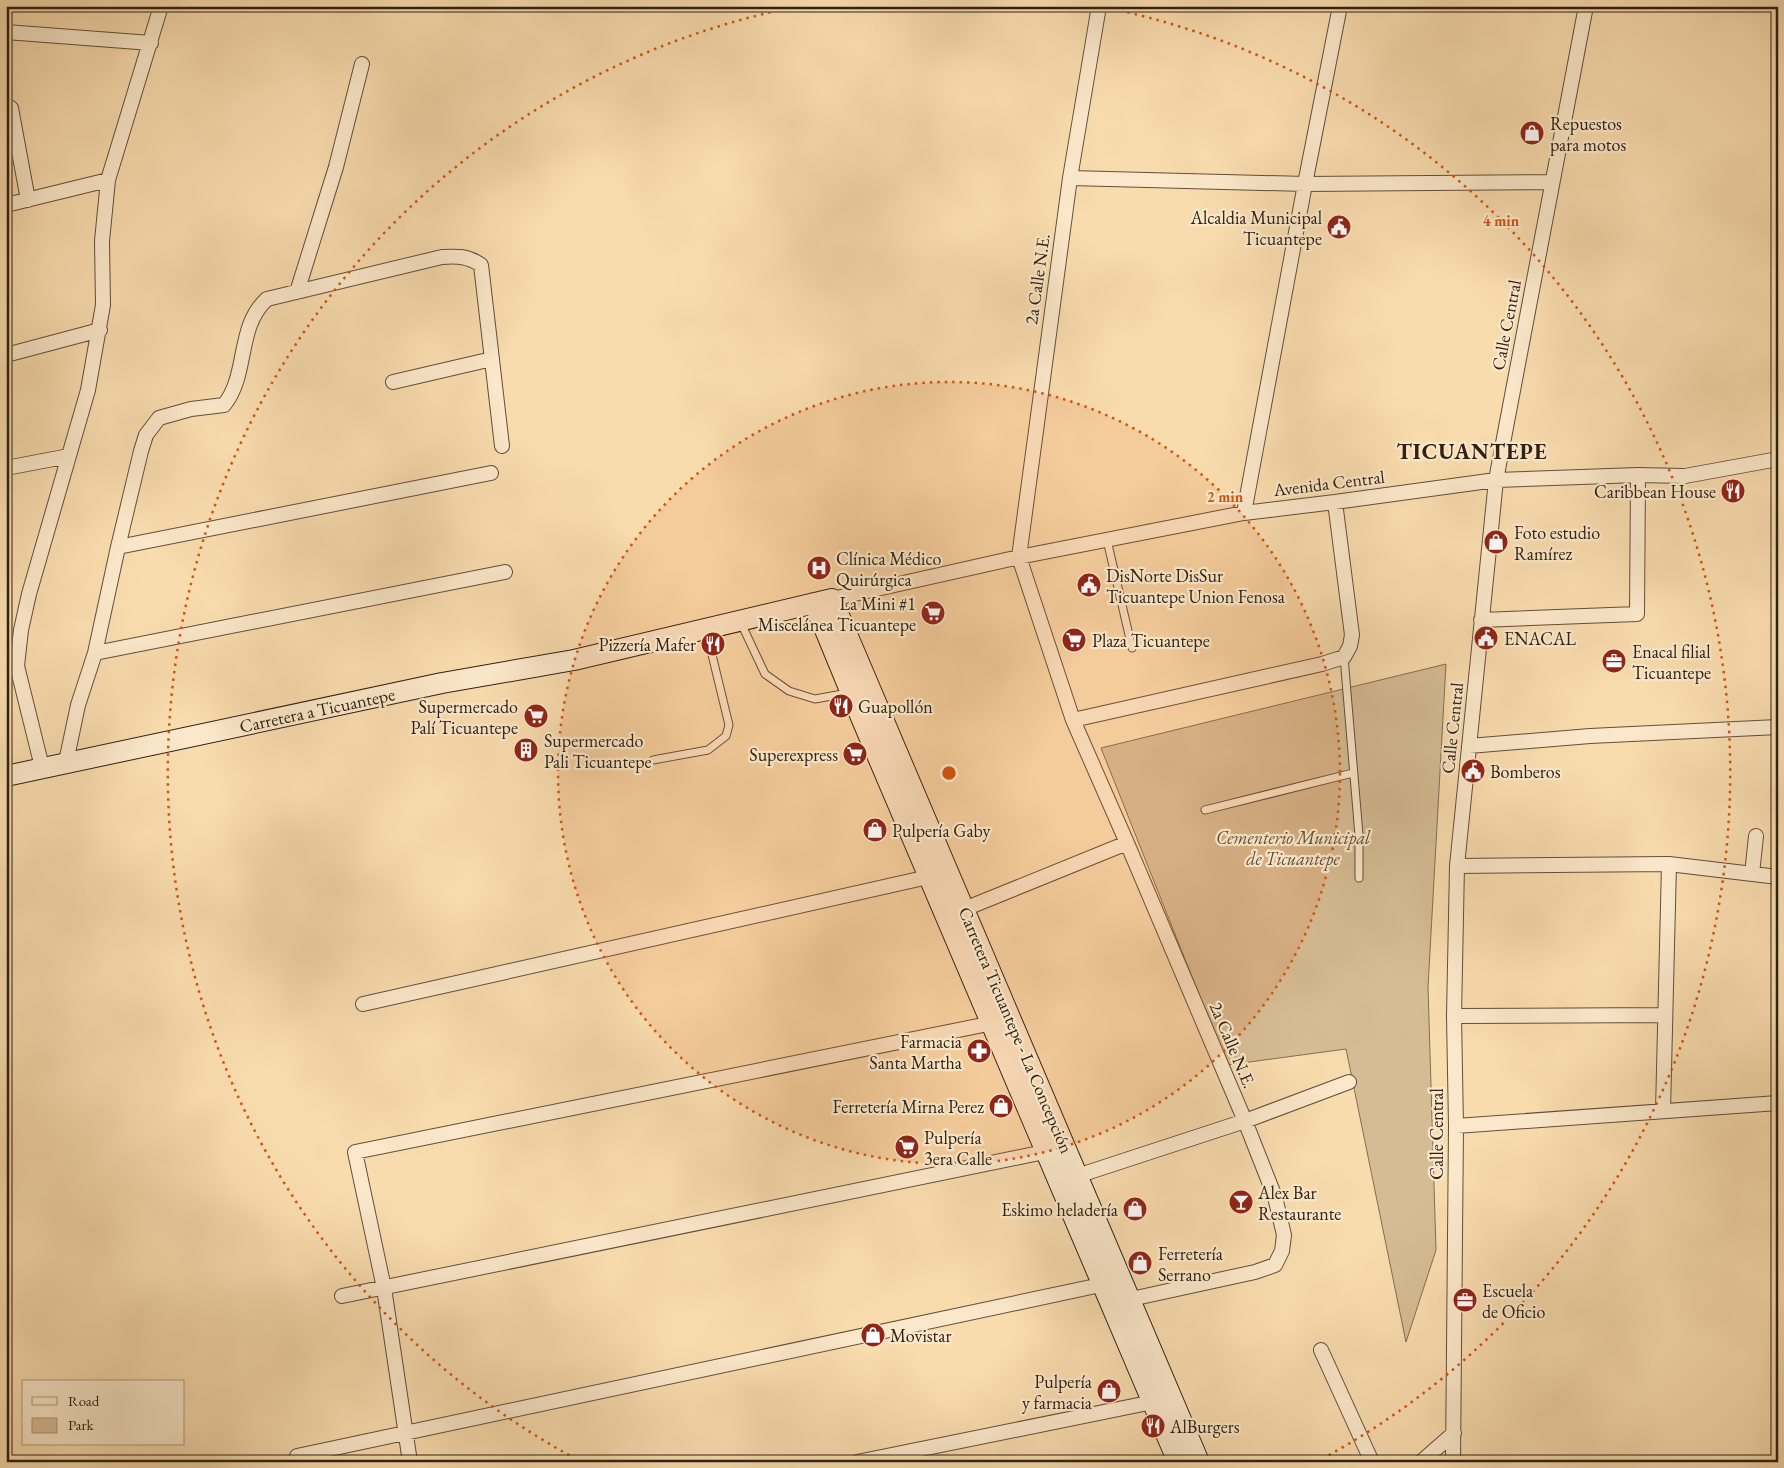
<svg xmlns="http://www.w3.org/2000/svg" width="1784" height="1468" font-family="'EB Garamond',serif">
	<rect width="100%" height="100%" fill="#f9dcae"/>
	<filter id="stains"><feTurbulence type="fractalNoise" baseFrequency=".004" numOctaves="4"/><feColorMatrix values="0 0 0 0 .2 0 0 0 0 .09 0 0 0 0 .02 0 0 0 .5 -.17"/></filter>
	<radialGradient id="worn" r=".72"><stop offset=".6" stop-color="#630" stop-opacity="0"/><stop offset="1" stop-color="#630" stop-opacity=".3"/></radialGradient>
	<path fill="#d6bc94" stroke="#826e54" d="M1446,664l-18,323 8,263 -30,92 -60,-293 -119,16 -126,-317z"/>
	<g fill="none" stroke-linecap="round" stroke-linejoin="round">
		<defs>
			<path id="service" d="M1107,540l25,108
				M740,621l25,53 24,17 26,8 33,-6
				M1344,657l15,178v43
				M653,760l55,-10 18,-14 3,-11 -23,-95
				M1205,810l148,-37"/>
			<path id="minor" d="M1099,6l-29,172 -51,379 54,163 54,123 118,278 30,76 9,38 -2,16 -7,14 -20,7 -133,29
				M6,32l145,11
				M11,108l17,92
				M1070,178l235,6 247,-2
				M6,205l102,-25
				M297,292l39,-125 26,-103
				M6,355l94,-25
				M393,382l99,-23
				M6,468l63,-12
				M1244,513l61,-329 35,-178
				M118,547l373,-74
				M832,599l187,-42 225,-44 91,-11 161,-22 142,-5 47,1 93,-17
				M1481,620l156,-6 1,-139
				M95,653l410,-81
				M1073,720l249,-56 22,-7 6,-11 2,-11 -17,-133
				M1469,746l121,-10 188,-9
				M66,762l12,-57 17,-52 23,-106 23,-96 5,-16 13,-17 32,-9 33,-4c25,-31 12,-78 43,-106l175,-42c16,-1 26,-1 39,8l21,181
				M42,767l-25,-101 4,-36 8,-36 59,-204 15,-85 -1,-64 6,-61 53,-174
				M1457,866l212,-2 109,13
				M1752,874l4,-38
				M957,912l170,-69
				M363,1004l574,-129
				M1454,1016l211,-1
				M1663,1111l6,-247
				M1456,1126l322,-23
				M1077,1176l168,-55 104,-39
				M342,1296l712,-146
				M1321,1350l51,112
				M297,1456l813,-173
				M410,1462l-26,-174 -29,-136 643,-130
				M857,1462l296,-60
				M1421,1462l33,-29
				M1453,1462l3,-336 -2,-110 3,-150 39,-386 90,-474"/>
			<path id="secondary" d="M814,603l46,112 318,747
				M6,776l436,-93 132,-23 258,-61 367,863"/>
		</defs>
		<use href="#service" stroke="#614f3a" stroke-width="9"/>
		<use href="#minor" stroke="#614f3a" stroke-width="16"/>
		<use href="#secondary" stroke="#2e2013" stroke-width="22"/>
		<use href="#service" stroke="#fbe8ca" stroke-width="7"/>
		<use href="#minor" stroke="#fbe8ca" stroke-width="14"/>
		<use href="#secondary" stroke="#fbe8ca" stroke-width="20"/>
	</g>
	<circle cx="949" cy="773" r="391" fill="#d5530d" fill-opacity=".12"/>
	<g fill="none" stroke="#d5530d" stroke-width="2.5" stroke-dasharray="2.5 5">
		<circle cx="949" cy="773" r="391"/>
		<path d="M576 1459A781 781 0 0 1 800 6M1098 6A781 781 0 0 1 1322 1459"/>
	</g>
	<defs>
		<symbol id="shop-disc" viewBox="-11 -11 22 22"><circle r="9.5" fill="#8f2418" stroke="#fbe8ca"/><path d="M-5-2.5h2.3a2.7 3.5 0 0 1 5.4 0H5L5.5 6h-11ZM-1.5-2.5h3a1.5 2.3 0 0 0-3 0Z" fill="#fff"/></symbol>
		<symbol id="civic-disc" viewBox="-11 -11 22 22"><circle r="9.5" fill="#8f2418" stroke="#fbe8ca"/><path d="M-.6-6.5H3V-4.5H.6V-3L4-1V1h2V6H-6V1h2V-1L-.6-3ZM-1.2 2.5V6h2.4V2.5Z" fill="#fff"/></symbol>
		<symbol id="restaurant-disc" viewBox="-11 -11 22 22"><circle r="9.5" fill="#8f2418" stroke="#fbe8ca"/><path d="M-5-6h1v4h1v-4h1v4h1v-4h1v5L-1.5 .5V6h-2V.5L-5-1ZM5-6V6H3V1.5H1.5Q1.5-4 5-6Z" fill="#fff"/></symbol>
		<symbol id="hospital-disc" viewBox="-11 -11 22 22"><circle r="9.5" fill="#8f2418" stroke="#fbe8ca"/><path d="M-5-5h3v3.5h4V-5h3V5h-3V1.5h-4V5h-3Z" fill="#fff"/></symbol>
		<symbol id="supermarket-disc" viewBox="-11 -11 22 22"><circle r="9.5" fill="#8f2418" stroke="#fbe8ca"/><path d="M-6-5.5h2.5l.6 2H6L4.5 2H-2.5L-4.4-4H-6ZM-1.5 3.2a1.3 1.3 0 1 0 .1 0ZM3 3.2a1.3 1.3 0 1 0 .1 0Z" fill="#fff"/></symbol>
		<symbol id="office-disc" viewBox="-11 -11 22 22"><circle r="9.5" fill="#8f2418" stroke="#fbe8ca"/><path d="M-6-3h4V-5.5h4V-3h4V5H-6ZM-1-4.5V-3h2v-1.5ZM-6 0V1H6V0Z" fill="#fff"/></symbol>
		<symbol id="building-disc" viewBox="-11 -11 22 22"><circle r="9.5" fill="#8f2418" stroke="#fbe8ca"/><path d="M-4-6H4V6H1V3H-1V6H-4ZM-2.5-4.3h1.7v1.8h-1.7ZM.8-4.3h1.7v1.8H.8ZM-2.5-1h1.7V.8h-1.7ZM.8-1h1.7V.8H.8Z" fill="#fff"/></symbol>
		<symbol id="pharmacy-disc" viewBox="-11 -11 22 22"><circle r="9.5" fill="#8f2418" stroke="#fbe8ca"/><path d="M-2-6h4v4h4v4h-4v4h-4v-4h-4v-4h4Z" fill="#fff"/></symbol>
		<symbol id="bar-disc" viewBox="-11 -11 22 22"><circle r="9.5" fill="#8f2418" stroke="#fbe8ca"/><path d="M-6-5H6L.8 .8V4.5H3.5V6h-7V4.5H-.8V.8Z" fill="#fff"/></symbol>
	</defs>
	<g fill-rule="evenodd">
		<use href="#shop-disc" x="1518" y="119" width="28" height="28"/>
		<use href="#civic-disc" x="1325" y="213" width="28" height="28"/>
		<use href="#restaurant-disc" x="1719" y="477" width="28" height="28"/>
		<use href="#shop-disc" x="1482" y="528" width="28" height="28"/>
		<use href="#hospital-disc" x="805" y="554" width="28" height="28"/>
		<use href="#civic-disc" x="1075" y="571" width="28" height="28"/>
		<use href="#supermarket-disc" x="919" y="599" width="28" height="28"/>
		<use href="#civic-disc" x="1472" y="624" width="28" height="28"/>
		<use href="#supermarket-disc" x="1060" y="626" width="28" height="28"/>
		<use href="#restaurant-disc" x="699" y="630" width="28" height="28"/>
		<use href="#office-disc" x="1600" y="647" width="28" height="28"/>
		<use href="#restaurant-disc" x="827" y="692" width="28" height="28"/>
		<use href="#supermarket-disc" x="522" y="702" width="28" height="28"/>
		<use href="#building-disc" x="512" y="736" width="28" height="28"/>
		<use href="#supermarket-disc" x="841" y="740" width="28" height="28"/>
		<use href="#civic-disc" x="1459" y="757" width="28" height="28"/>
		<use href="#shop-disc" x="861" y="816" width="28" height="28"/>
		<use href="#pharmacy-disc" x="965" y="1037" width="28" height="28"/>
		<use href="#shop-disc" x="987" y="1092" width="28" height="28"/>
		<use href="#supermarket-disc" x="893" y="1133" width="28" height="28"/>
		<use href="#bar-disc" x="1227" y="1188" width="28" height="28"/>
		<use href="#shop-disc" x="1121" y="1195" width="28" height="28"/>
		<use href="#shop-disc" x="1126" y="1249" width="28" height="28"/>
		<use href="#office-disc" x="1451" y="1286" width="28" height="28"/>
		<use href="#shop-disc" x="859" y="1321" width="28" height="28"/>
		<use href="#shop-disc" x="1095" y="1377" width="28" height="28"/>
		<use href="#restaurant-disc" x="1139" y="1412" width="28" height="28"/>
	</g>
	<g text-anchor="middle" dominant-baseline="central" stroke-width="4.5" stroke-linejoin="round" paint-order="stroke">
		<g font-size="18" fill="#2e2013" stroke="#fbe8ca" text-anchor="start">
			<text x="1550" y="123">Repuestos<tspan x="1550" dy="21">para motos</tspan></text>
			<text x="1322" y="217" text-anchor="end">Alcaldia Municipal<tspan x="1322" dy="21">Ticuantepe</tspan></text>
			<text x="1716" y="491" text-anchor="end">Caribbean House</text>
			<text x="1514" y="532">Foto estudio<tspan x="1514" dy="21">Ramírez</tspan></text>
			<text x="836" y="558">Clínica Médico<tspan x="836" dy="21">Quirúrgica</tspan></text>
			<text x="1106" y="575">DisNorte DisSur<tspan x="1106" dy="21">Ticuantepe Union Fenosa</tspan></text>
			<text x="916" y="603" text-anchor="end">La Mini #1<tspan x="916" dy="21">Miscelánea Ticuantepe</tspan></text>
			<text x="1504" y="638">ENACAL</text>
			<text x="1092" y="640">Plaza Ticuantepe</text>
			<text x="696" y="644" text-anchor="end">Pizzería Mafer</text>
			<text x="1632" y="651">Enacal filial<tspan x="1632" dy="21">Ticuantepe</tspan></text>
			<text x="518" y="706" text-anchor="end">Supermercado<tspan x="518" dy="21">Palí Ticuantepe</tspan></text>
			<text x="858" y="706">Guapollón</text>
			<text x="544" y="740">Supermercado<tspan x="544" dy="21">Pali Ticuantepe</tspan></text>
			<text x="838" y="754" text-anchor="end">Superexpress</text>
			<text x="1490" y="771">Bomberos</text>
			<text x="892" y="830">Pulpería Gaby</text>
			<text x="962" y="1041" text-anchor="end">Farmacia<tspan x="962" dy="21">Santa Martha</tspan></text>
			<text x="984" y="1106" text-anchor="end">Ferretería Mirna Perez</text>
			<text x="924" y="1137">Pulpería<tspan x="924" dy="21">3era Calle</tspan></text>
			<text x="1258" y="1192">Alex Bar<tspan x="1258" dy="21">Restaurante</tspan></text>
			<text x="1118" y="1209" text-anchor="end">Eskimo heladería</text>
			<text x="1158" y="1253">Ferretería<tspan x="1158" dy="21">Serrano</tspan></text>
			<text x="1482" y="1290">Escuela<tspan x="1482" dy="21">de Oficio</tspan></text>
			<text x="890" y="1335">Movistar</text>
			<text x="1092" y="1381" text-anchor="end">Pulpería<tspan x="1092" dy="21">y farmacia</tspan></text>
			<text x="1170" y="1426">AlBurgers</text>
		</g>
		<g font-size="18" fill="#2e2013" stroke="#fbe8ca">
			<text transform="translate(1037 279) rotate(-82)">2a Calle N.E.</text>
			<text transform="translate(1506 325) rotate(-79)">Calle Central</text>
			<text transform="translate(1329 483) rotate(-7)">Avenida Central</text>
			<text transform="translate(317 710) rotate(-12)">Carretera a Ticuantepe</text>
			<text transform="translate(1452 728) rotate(-84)">Calle Central</text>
			<text transform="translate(1016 1030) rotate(67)">Carretera Ticuantepe - La Concepción</text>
			<text transform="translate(1233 1045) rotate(67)">2a Calle N.E.</text>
			<text transform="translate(1436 1134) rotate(-90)">Calle Central</text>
		</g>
		<g font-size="18" font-style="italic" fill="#604f3a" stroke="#fbe8ca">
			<text x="1293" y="837">Cementerio Municipal<tspan x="1293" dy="21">de Ticuantepe</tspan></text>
		</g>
		<g font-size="22" font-weight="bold" letter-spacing="1" fill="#2e2013" stroke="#fbe8ca">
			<text x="1472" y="451">TICUANTEPE</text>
		</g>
	</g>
	<circle cx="949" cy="773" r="8" fill="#d5530d" stroke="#fbe8ca" stroke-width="2.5"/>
	<g font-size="15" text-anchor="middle" font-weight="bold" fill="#d5530d" stroke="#fbe8ca" stroke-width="4.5" stroke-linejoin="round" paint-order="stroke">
		<text x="1501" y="226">4 min</text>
		<text x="1225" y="502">2 min</text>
	</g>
	<rect width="1784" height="1468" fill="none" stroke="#f9dcae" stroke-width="25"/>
	<rect x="8" y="8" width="1769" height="1453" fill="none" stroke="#2e2013" stroke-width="2.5"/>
	<rect x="12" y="12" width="1759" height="1443" fill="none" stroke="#2e2013"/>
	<rect x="22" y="1380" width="162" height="65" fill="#fbe8ca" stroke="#a99881"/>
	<rect x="32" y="1397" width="25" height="8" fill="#fbe8ca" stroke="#a99881"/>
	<text x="68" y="1406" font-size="15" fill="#2e2013">Road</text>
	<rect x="32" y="1418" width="25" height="15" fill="#d6bc94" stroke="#a99881"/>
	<text x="68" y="1430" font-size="15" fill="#2e2013">Park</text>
	<rect width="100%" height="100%" filter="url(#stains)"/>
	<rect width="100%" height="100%" fill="url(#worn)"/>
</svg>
